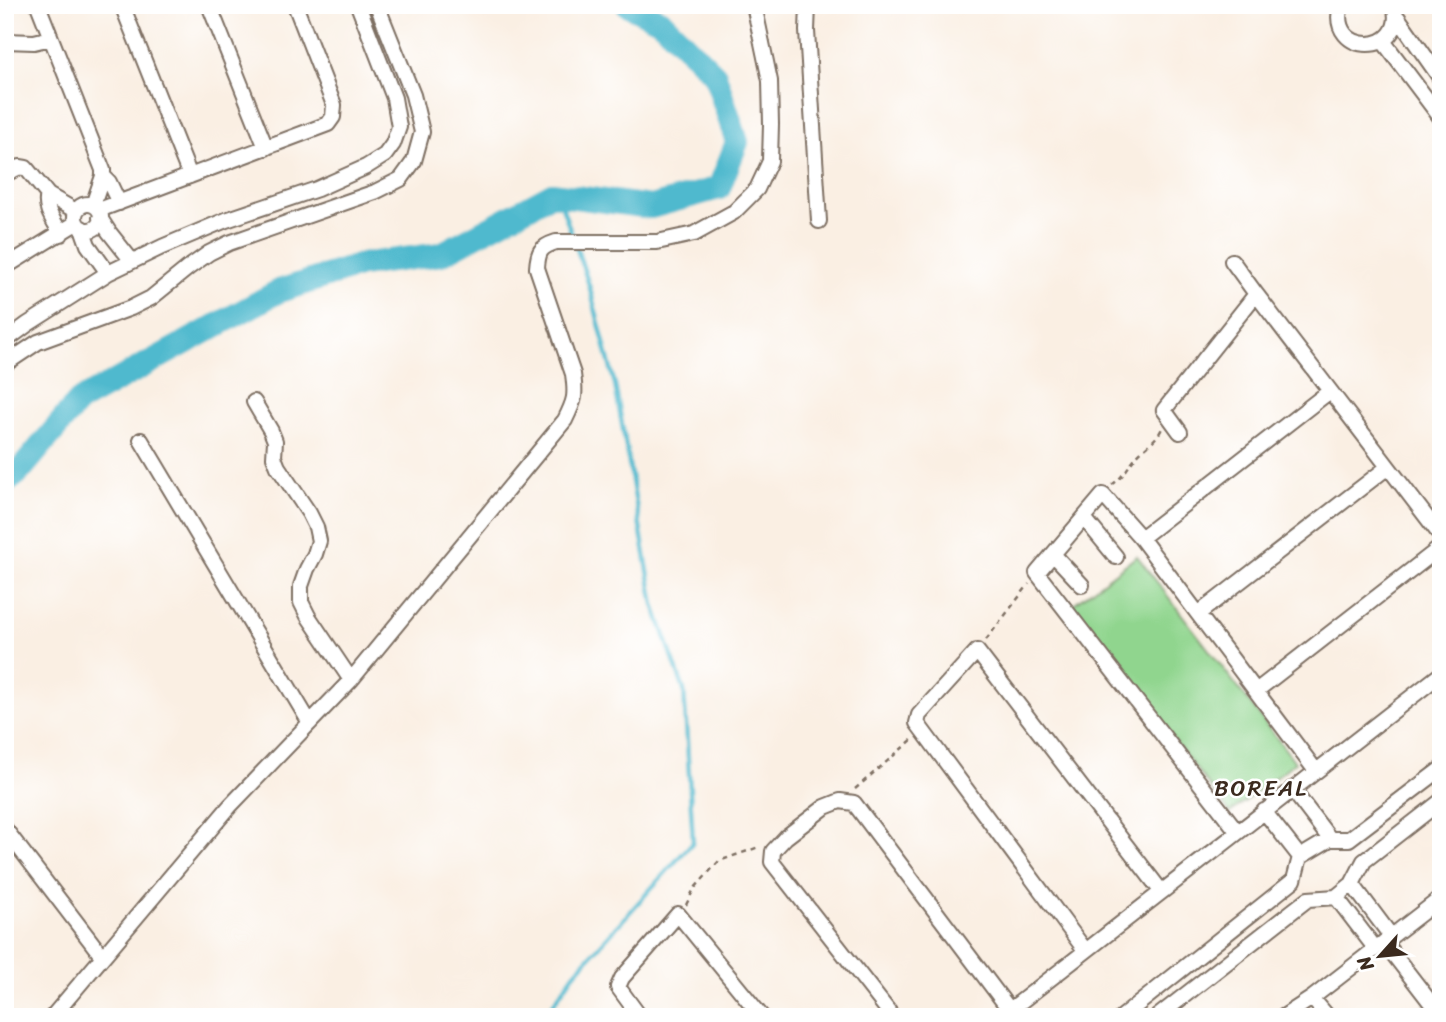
<svg xmlns="http://www.w3.org/2000/svg" width="1446" height="1022" font-family="Sriracha,sans-serif">
	<rect width="100%" height="100%" fill="#fff"/>
	<filter id="ink" filterUnits="userSpaceOnUse"><feTurbulence type="fractalNoise" baseFrequency=".0143" numOctaves="2"/><feDisplacementMap in="SourceGraphic" scale="14" xChannelSelector="R" yChannelSelector="G"/><feConvolveMatrix kernelMatrix="1 2 1 2 8 2 1 2 1" color-interpolation-filters="sRGB"/></filter>
	<filter id="wash" filterUnits="userSpaceOnUse"><feTurbulence type="fractalNoise" baseFrequency=".00686" numOctaves="4" result="noise"/><feDisplacementMap in="SourceGraphic" scale="28" xChannelSelector="R" yChannelSelector="G"/><feGaussianBlur stdDeviation="1.57" result="paint"/><feColorMatrix in="noise" values="0 0 0 0 0 0 0 0 0 0 0 0 0 0 0 0 0 1.4 0 .05"/><feComposite in="paint" operator="in"/></filter>
	<g filter="url(#wash)">
		<rect width="100%" height="100%" fill="#faefe3"/>
		<path fill="#90d58e" stroke="#668056" stroke-width="2" d="M1137,556l158,206 -65,51 -159,-207z"/>
		<g fill="none" stroke-linecap="round" stroke-linejoin="round">
			<path stroke="#50b9ce" stroke-width="4.5" d="M558,195l15,43
				M556,1017l-5,-10 23,-33 119,-132 -9,-152 -30,-85 -39,-220 -26,-100 -13,-39"/>
			<path stroke="#50b9ce" stroke-width="24" d="M5,483l13,-10 60,-71 201,-111 82,-26 80,-11 111,-60 99,13 68,-19 18,-46 -22,-67 -54,-54 -33,-16"/>
		</g>
	</g>
	<g filter="url(#ink)">
		<g fill="none" stroke-linecap="round" stroke-linejoin="round">
			<defs>
				<path id="minor" d="M38,5l65,165v6l-10,29
					M122,5l68,171
					M209,5l57,143
					M808,5l-1,26 12,190
					M1341,5c-15,52 68,52 53,0
					M1396,15l45,64
					M5,41l29,1 17,-4
					M1383,41l58,77
					M5,174l15,-7 6,1 22,27 28,16
					M103,176l6,6 10,21
					M48,195c-5,13 7,27 13,39
					M75 217a13 13 0 1 1 26 0a13 13 0 1 1-26 0Z
					M99,210l229,-86 5,-7 1,-12 -39,-100
					M100,218l9,14 23,29
					M82,228l6,17 20,28
					M5,267l71,-44
					M1256,294l185,242
					M5,341l23,-17 80,-51 54,-26 64,-27 91,-31 49,-22 19,-12 8,-11 6,-17 -5,-29 -36,-93
					M5,364l33,-22 93,-34 20,-10 37,-30 21,-15 20,-10 146,-51 26,-13 13,-18 8,-29 -9,-37 -36,-90
					M254,402l17,29 4,10 -1,16 4,10 31,46 7,14 3,14 -4,13 -8,15 -6,17v16l7,14 43,64
					M1180,432l-16,-22 92,-116 -24,-33
					M141,440l169,283
					M1084,518l32,39
					M1141,538l189,-147
					M1053,554l29,31
					M1198,614l190,-147
					M1256,691l185,-144
					M1292,789l38,50
					M1264,811l36,46
					M5,829l97,127
					M1237,831l-200,-258 66,-78 38,43 175,233
					M1352,884l39,52
					M1336,897l39,51
					M1384,942l57,74
					M1085,950l-168,-227 2,-8 58,-64 184,240
					M1312,998l16,19
					M52,1017l178,-211 121,-126 214,-260c10,-20 11,-24 8,-46l-36,-106c1,-16 3,-21 19,-26h101l37,-8 40,-22 23,-23 13,-28 1,-37 -1,-43 -16,-76
					M640,1017l-22,-30 4,-9 56,-64 84,103
					M893,1017l-121,-155 1,-11 13,-14 39,-30 15,-6 14,2 155,206
					M1001,1017l440,-343
					M1122,1017l172,-137 6,-23 30,-18h19l92,-70
					M1157,1017l151,-118 28,-2 16,-13 12,-23 77,-60
					M1283,1017l29,-19 129,-100"/>
			</defs>
			<use href="#minor" stroke="#7e6f63" stroke-width="18"/>
			<path stroke="#7e6f63" stroke-width="2.5" stroke-dasharray="5 5" stroke-linecap="butt" d="M1112,485c13,-10 14,-16 23,-27 8,-11 22,-17 27,-30
				M986,640l43,-56
				M855,789l59,-51
				M686,905l8,-16 25,-28 40,-14"/>
			<use href="#minor" stroke="#fff" stroke-width="14"/>
		</g>
	</g>
	<g text-anchor="middle" dominant-baseline="central" stroke-width="5" stroke-linejoin="round" paint-order="stroke">
		<g font-size="23" letter-spacing="2" fill="#3b2a1e" stroke="#fff">
			<text x="1261" y="788">BOREAL</text>
		</g>
	</g>
	<rect width="1446" height="1022" fill="none" stroke="#fff" stroke-width="28"/>
	<g transform="translate(1380 956) rotate(243)" stroke="#ffffff" stroke-width="5" paint-order="stroke">
	<path d="M0-5L12 26L0 18L-12 26Z" fill="#3b2a1e"/>
	<text y="-10" font-size="19" font-weight="bold" text-anchor="middle" fill="#3b2a1e">N</text>
	</g>
</svg>
